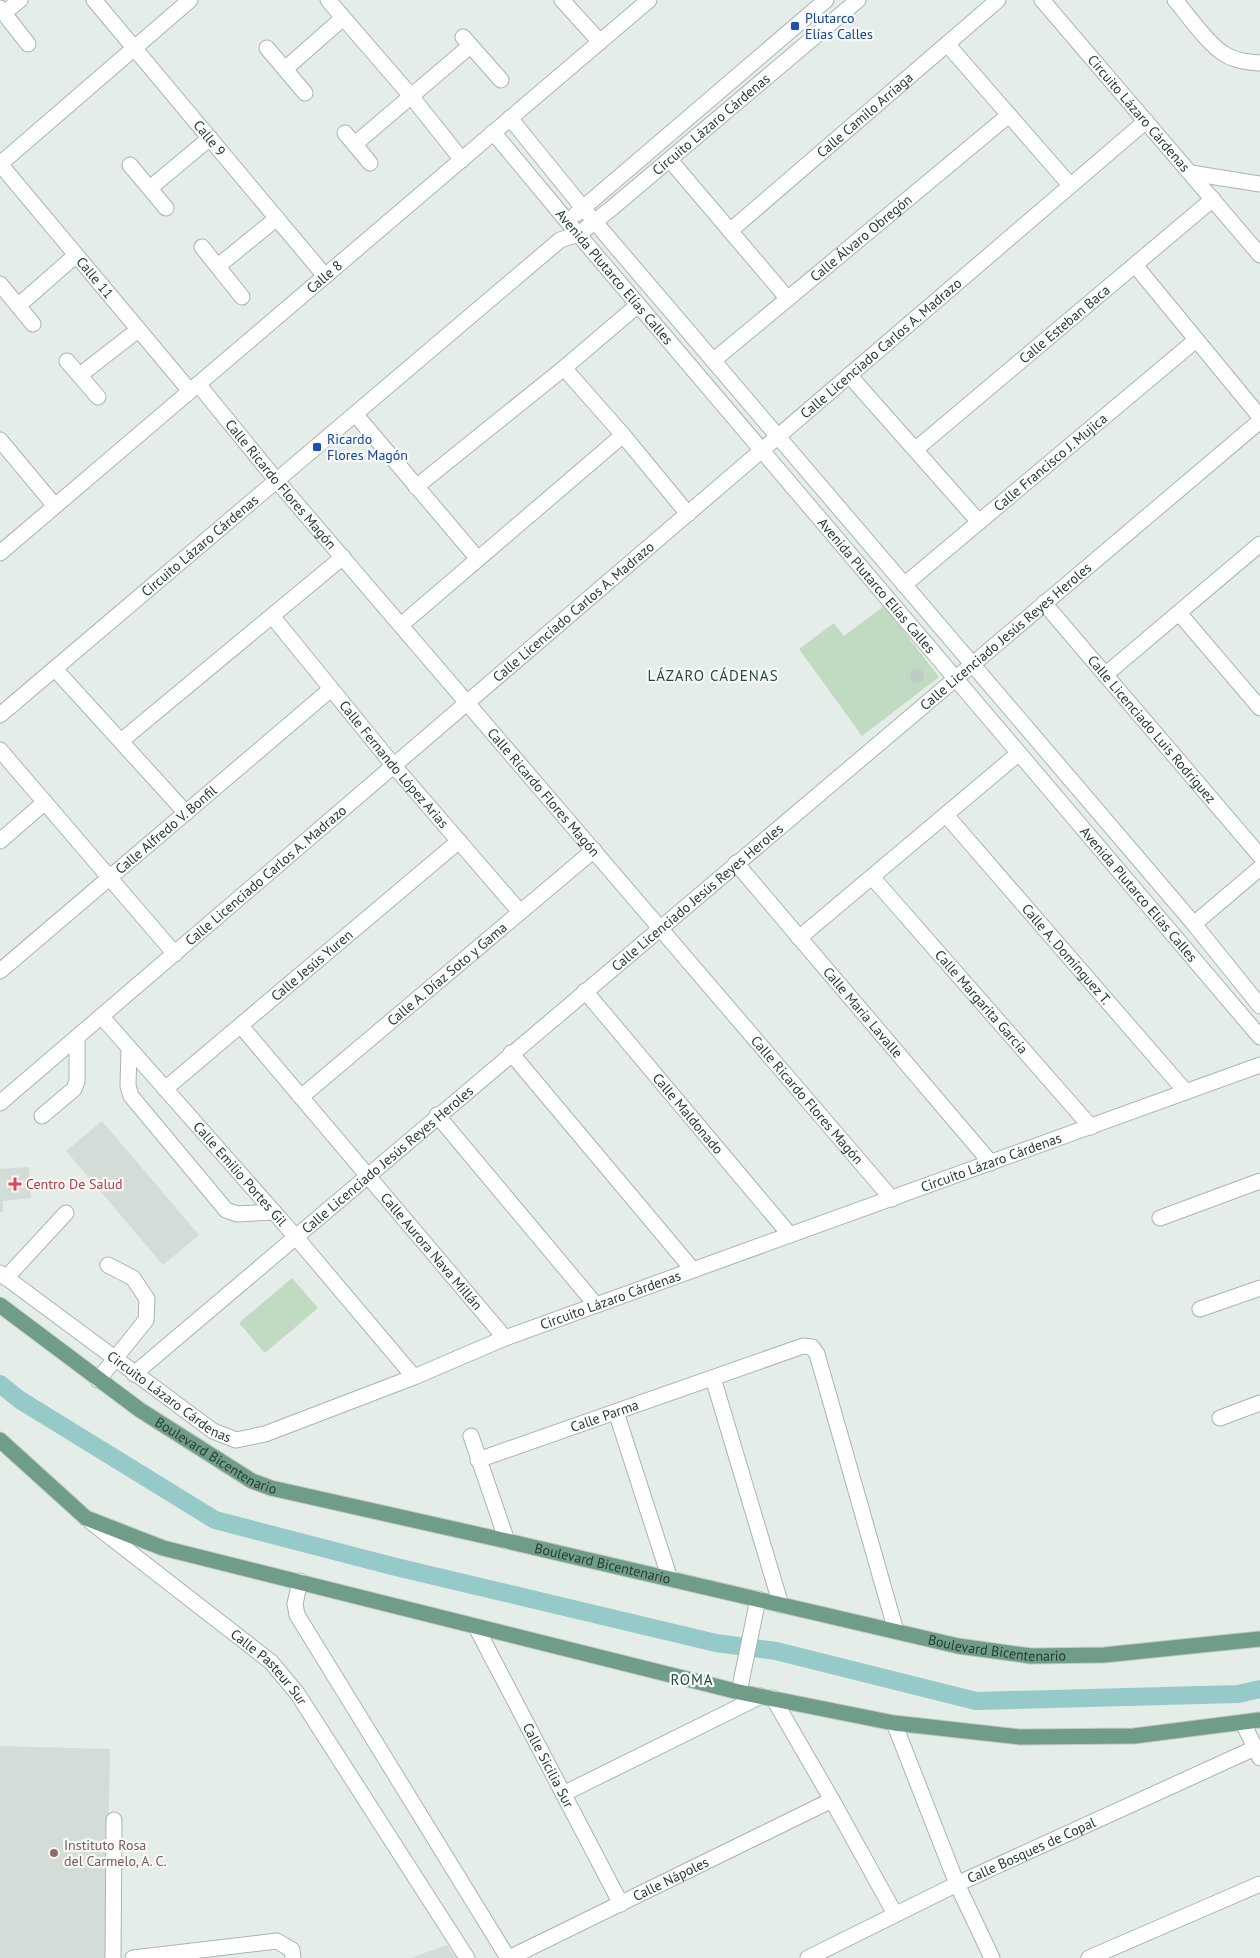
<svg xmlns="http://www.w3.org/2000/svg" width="1260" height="1958" font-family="'PT Sans',sans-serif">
	<rect width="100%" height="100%" fill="#e5ede8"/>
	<path fill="#d4dcd7" d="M102,1121l97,114 -36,30 -97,-114z
		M29,1167l2,31 -28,3v11h-3v-43z
		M0,1746l110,3 -4,209h-106z
		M447,1945l9,13h-45z"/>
	<path fill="#c1dbc3" d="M884,606l55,71 -77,59 -63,-87 35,-26 10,13z
		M292,1278l26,30 -53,45 -26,-30z"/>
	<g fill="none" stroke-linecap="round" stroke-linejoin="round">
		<path stroke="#95cac9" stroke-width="18" d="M0,1384l20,16 195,120 181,47 320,76 60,8 200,50 262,-7 22,-5"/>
	</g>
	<path fill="#becac3" d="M910 676a7 7 0 1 1 14 0a7 7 0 1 1-14 0Z"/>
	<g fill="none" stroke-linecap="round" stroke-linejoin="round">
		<defs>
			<g id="minor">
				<path id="s1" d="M94,0l231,276"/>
				<path d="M328,0l83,96 51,64"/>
				<path d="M562,0l38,42"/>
				<path id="s2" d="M1042,0l218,255"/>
				<path d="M1175,0c13,15 34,46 51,55 10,6 22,7 34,8"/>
				<path d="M0,8l28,36"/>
				<path d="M4,13l16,-13"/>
				<path d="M463,37l38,43"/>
				<path d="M947,44l123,141"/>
				<path d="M267,48l38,45"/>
				<path d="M285,69l58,-51"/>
				<path d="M510,118l73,90 611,716 66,82"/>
				<path id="s3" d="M493,132l74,89 693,816"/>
				<path d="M345,133l25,30"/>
				<path d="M355,144l115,-98"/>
				<path d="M670,160l118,139"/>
				<path id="s4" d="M0,164l190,227"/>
				<path d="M0,164l190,-164"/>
				<path d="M130,165l36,43"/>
				<path d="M1191,173l69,11"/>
				<path d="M150,188l60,-50"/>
				<path d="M576,214l250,-214"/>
				<path id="s5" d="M730,231l268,-231"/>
				<path d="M202,247l40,50"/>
				<path d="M1135,265l125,152"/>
				<path d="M218,266l59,-48"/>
				<path d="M0,284l33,40"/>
				<path d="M19,305l57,-50"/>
				<path id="s6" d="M714,360l295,-245"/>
				<path d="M67,361l31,36"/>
				<path d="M564,368l59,67 65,79"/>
				<path d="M80,375l58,-45"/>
				<path d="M849,375l130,147"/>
				<path id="s7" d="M198,384l79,97 615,718"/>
				<path d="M356,415l122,144"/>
				<path d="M0,440l55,66"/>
				<path id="s8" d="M916,449l297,-250"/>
				<path d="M416,487l148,-119 74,-63"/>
				<path id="s9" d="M0,553l649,-553"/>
				<path id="s10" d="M904,585l292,-245"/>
				<path id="s11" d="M1044,603l216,253"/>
				<path d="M1179,613l81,95"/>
				<path id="s12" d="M272,616l122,150 126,146"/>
				<path d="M401,625l222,-190"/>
				<path d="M55,669l131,144"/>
				<path d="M1105,675l155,-131"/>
				<path id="s13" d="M0,715l560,-475 19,-6 33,-26 246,-208"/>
				<path d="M121,741l222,-184"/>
				<path d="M0,750l175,204"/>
				<path id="s14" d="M946,815l240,277"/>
				<path d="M0,841l45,-39"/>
				<path id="s15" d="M736,863l255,300"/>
				<path id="s16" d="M872,877l219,250"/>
				<path d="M1194,924l66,-56"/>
				<path d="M799,938l220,-185"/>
				<path id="s17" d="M0,971l331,-282"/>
				<path id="s18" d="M585,991l205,244"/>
				<path id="s19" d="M102,1017l193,219 119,141"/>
				<path id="s20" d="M241,1026l264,312"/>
				<path d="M129,1048l-1,38 3,10 95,114 11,4 37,-2"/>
				<path d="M511,1053l182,217"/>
				<path id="s21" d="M165,1089l294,-248"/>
				<path id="s22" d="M301,1097l293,-247"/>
				<path id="s23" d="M0,1103l1146,-982"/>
				<path d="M437,1115l159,190"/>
				<path d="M42,1116l32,-27 3,-8v-43"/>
				<path d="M1160,1218l100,-37"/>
				<path id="s24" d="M0,1273l213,158 23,9 29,-6 149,-57 91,-39 755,-273"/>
				<path d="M6,1278l60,-65"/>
				<path d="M1200,1309l60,-21"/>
				<path id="s25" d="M134,1374l1126,-953"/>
				<path d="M713,1378l68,227"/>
				<path d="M98,1380l48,-60 1,-21 -14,-21 -25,-13"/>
				<path d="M616,1412l54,167"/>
				<path d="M1220,1418l40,-15"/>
				<path d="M471,1436l36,105"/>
				<path id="s26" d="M478,1460l325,-114 9,1 5,7 79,277"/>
				<path id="s27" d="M91,1522l180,140 26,31 170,265"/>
				<path d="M300,1581l-5,23 2,11 211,343"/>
				<path id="s28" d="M476,1627l145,277"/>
				<path d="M739,1692l19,-93"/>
				<path d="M773,1698l59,102 63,114"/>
				<path d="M894,1723l63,161 35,74"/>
				<path d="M1243,1723l17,35"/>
				<path d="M563,1794l198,-98"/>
				<path d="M113,1958l1,-138"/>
				<path d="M133,1958l144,-17 15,9 1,8"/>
				<path id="s29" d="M509,1958l323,-158"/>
				<path id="s30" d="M808,1958l149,-74 298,-136"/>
				<path d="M1089,1958l171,-74"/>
			</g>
			<g id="major">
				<path id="s31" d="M0,1305l140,105 112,71 19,7 236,53 451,105 73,10 73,-1 156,-16"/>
				<path d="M0,1440l86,78 77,30 576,144 155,31 126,14 114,-1 126,-16"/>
			</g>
		</defs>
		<use href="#minor" stroke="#a8b5ae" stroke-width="17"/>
		<use href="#major" stroke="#c2c9c6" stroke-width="17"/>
		<use href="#minor" stroke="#fff" stroke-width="15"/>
		<use href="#major" stroke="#6f9d88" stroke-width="15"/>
	</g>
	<g fill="#1a4fb4" stroke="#f6f9f7" stroke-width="2">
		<rect x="790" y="21" width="10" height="10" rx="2.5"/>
		<rect x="312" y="442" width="10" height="10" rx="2.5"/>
	</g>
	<path fill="#e0444e" stroke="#f6f9f7" stroke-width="2" d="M12.5 1176.5h5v5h5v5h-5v5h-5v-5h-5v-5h5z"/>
	<circle fill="#8d6e63" stroke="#f6f9f7" stroke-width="2" cx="54" cy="1853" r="5"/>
	<g text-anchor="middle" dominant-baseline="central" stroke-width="4.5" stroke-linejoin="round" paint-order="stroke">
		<g font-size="14" fill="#164399" stroke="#f6f9f7" text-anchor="start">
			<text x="805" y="18">Plutarco<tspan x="805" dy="16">Elías Calles</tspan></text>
			<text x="327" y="439">Ricardo<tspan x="327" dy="16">Flores Magón</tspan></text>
		</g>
		<g font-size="14" fill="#263d32" stroke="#f6f9f7">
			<text stroke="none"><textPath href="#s2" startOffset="149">Circuito Lázaro Cárdenas</textPath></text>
			<text stroke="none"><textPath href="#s5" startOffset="178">Calle Camilo Arriaga</textPath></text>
			<text stroke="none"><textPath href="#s13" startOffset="926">Circuito Lázaro Cárdenas</textPath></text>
			<text stroke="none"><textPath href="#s1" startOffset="180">Calle 9</textPath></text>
			<text stroke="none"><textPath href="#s6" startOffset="191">Calle Álvaro Obregón</textPath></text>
			<text stroke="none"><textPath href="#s3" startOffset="189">Avenida Plutarco Elías Calles</textPath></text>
			<text stroke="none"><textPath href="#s9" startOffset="426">Calle 8</textPath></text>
			<text stroke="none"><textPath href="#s4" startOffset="148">Calle 11</textPath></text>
			<text stroke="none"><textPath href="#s8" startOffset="194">Calle Esteban Baca</textPath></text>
			<text stroke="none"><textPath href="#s23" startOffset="1160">Calle Licenciado Carlos A. Madrazo</textPath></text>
			<text stroke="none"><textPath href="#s10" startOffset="191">Calle Francisco J. Mujica</textPath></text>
			<text stroke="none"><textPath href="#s7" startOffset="130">Calle Ricardo Flores Magón</textPath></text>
			<text stroke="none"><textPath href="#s13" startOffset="262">Circuito Lázaro Cárdenas</textPath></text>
			<text stroke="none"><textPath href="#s3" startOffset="594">Avenida Plutarco Elías Calles</textPath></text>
			<text stroke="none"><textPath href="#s23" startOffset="755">Calle Licenciado Carlos A. Madrazo</textPath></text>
			<text stroke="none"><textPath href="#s25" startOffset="1142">Calle Licenciado Jesús Reyes Heroles</textPath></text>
			<text stroke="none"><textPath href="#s11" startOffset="166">Calle Licenciado Luis Rodríguez</textPath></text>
			<text stroke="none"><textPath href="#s12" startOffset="192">Calle Fernando López Arias</textPath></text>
			<text stroke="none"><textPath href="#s7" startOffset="535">Calle Ricardo Flores Magón</textPath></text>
			<text stroke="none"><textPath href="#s17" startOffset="218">Calle Alfredo V. Bonfil</textPath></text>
			<text stroke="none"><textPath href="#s23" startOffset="350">Calle Licenciado Carlos A. Madrazo</textPath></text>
			<text stroke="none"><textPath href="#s3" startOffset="999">Avenida Plutarco Elías Calles</textPath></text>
			<text stroke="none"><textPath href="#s25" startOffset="738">Calle Licenciado Jesús Reyes Heroles</textPath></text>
			<text stroke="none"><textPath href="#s14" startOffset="184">Calle A. Domínguez T.</textPath></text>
			<text stroke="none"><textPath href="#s21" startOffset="192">Calle Jesús Yuren</textPath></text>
			<text stroke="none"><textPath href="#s22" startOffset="191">Calle A. Díaz Soto y Gama</textPath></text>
			<text stroke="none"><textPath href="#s16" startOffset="166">Calle Margarita García</textPath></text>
			<text stroke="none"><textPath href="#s15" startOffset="196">Calle María Lavalle</textPath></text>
			<text stroke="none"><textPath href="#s7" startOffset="940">Calle Ricardo Flores Magón</textPath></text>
			<text stroke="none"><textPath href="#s18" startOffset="160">Calle Maldonado</textPath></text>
			<text stroke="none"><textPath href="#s25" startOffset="332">Calle Licenciado Jesús Reyes Heroles</textPath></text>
			<text stroke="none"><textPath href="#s24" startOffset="1095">Circuito Lázaro Cárdenas</textPath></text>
			<text stroke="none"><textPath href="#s19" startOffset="209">Calle Emilio Portes Gil</textPath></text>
			<text stroke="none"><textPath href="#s20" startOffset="295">Calle Aurora Nava Millán</textPath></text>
			<text stroke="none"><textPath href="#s24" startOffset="690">Circuito Lázaro Cárdenas</textPath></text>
			<text stroke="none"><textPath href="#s24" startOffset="210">Circuito Lázaro Cárdenas</textPath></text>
			<text stroke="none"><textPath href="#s26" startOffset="134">Calle Parma</textPath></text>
			<text stroke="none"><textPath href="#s31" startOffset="264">Boulevard Bicentenario</textPath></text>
			<text stroke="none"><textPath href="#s31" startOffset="668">Boulevard Bicentenario</textPath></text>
			<text stroke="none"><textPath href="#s31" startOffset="1072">Boulevard Bicentenario</textPath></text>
			<text stroke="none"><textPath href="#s27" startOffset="230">Calle Pasteur Sur</textPath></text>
			<text stroke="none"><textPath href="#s28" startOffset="156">Calle Sicilia Sur</textPath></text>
			<text stroke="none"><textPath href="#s30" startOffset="248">Calle Bosques de Copal</textPath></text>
			<text stroke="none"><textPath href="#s29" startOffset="180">Calle Nápoles</textPath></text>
		</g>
		<g font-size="14" fill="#be3a42" stroke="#f6f9f7" text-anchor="start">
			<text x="26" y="1184">Centro De Salud</text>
		</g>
		<g font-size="14" fill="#785e54" stroke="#f6f9f7" text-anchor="start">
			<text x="64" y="1845">Instituto Rosa<tspan x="64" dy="16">del Carmelo, A. C.</tspan></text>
		</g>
		<g font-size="15" letter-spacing="1" fill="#254c3b" stroke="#f6f9f7">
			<text x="713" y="675">LÁZARO CÁDENAS</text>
			<text x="692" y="1679">ROMA</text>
		</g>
	</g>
</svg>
